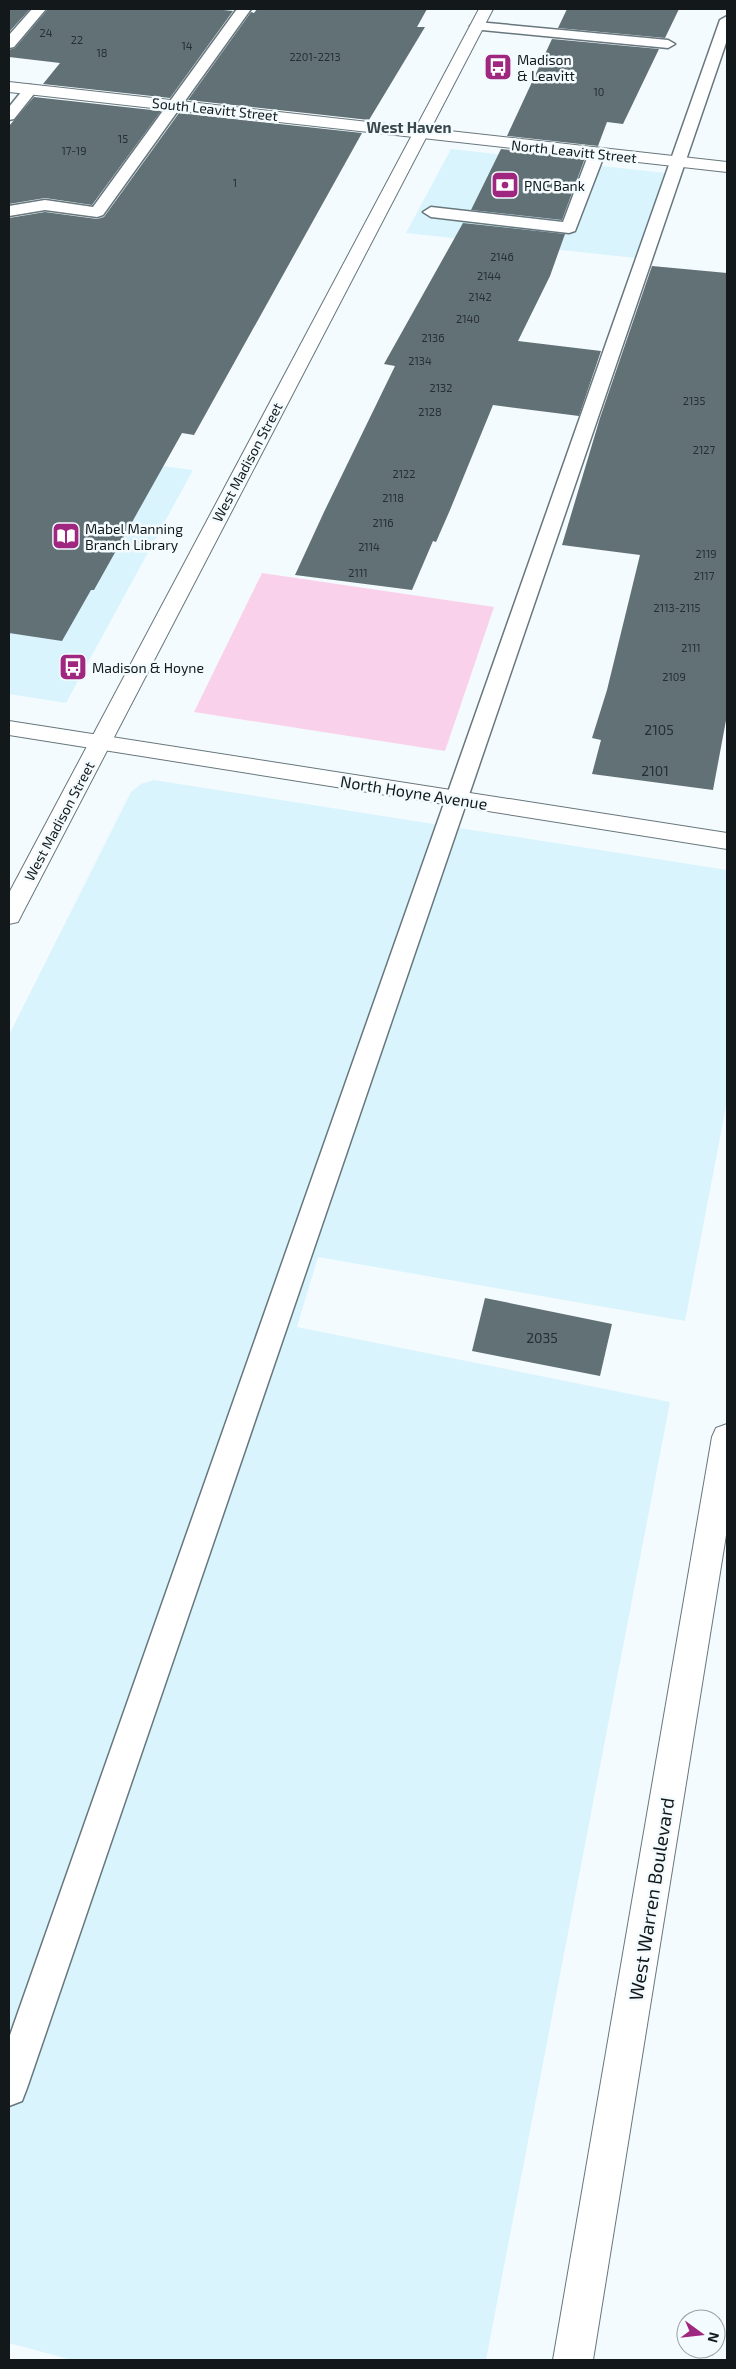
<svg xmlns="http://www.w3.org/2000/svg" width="736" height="2369" font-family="'Exo 2',sans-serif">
	<rect width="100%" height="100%" fill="#f4fbfe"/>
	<path fill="#d9f4fd" d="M451,149l223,25 -30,85 -238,-26z
		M9,446l184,24 -127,233 -57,-9z
		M154,780l573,90v231l-42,220 -367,-64 -21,70 373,75 -184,958h-414l-63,-17v-1308l122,-243 10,-8z"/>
	<path fill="#f9d1ea" d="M262,573l232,34 -49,144 -251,-39z"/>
	<path fill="#617176" d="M9,9h21l-21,23z
		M48,9h166l19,2 -63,87 -127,-14 17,-21 -51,-6v-7l6,-2z
		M257,9h170l-10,18h8l-56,93 -181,-20 63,-88 3,1z
		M567,9h112l-14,29 -107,-10z
		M552,39l107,10 -36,75 -16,-2 -9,24 -91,-10z
		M34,97l127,14 -69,94 -47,-7 -36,6v-78z
		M179,113l183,20 -168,302 -12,-2 -88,157h-3l-29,51 -53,-8v-415l36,-6 52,7 7,-2z
		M501,149l84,9 -23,62 -91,-10z
		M463,223l102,11 -15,42 -32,65 83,10 -22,65 -86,-11 -43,105 -14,32 -3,-1 -21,49 -117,-15 29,-63 71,-146 -11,-2z
		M652,266l75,7v442l-14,75 -121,-16 9,-34 -9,-2 15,-48 33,-135 -78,-10 38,-127z
		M485,1298l127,26 -12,52 -128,-25z"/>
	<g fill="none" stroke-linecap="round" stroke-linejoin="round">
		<defs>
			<path id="service" d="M32,9h14l-32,38 -5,1v-13z
				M237,9h14l-148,206 -6,2 -52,-7 -36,6v-10l36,-6 48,7z
				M727,16v24l-700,2048 -5,13 -13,5v-68l711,-2018z
				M477,22l191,18 7,4 -7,4 -196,-19 -2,-3z
				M31,85l7,4 -24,30 -5,1v-13l17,-21z
				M597,148l8,5 -30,78 -6,2 -138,-16 -8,-5 8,-5 132,15 26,-69z"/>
			<path id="minor" d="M9,82l718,80v10l-718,-80z
				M9,721l718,112v16l-718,-114z"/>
			<path id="tertiary" d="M727,1424v105l-134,831h-40l159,-923 4,-9z"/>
			<path id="secondary" d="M479,9h14l-472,907 -3,6 -9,2v-31z"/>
		</defs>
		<use href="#service" stroke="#67777d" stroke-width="3"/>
		<use href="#minor" stroke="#67777d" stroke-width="2"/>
		<use href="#tertiary" stroke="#67777d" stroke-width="2"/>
		<use href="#secondary" stroke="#67777d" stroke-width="2"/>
		<use href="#service" fill="#fff" fill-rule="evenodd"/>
		<use href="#minor" fill="#fff" fill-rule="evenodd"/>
		<use href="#tertiary" fill="#fff" fill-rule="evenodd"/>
		<use href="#secondary" fill="#fff" fill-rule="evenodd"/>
	</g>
	<defs>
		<symbol id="bus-square" viewBox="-11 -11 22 22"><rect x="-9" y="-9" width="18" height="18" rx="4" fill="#9f277f" stroke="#f4fbfe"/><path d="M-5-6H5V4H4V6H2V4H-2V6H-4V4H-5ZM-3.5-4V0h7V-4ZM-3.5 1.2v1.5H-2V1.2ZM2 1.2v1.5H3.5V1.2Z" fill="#fff"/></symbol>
		<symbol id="bank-square" viewBox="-11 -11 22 22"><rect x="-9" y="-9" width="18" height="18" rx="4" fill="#9f277f" stroke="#f4fbfe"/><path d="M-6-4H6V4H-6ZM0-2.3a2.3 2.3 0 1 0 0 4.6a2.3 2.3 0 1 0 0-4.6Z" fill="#fff"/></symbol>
		<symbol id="library-square" viewBox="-11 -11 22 22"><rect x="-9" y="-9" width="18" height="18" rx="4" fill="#9f277f" stroke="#f4fbfe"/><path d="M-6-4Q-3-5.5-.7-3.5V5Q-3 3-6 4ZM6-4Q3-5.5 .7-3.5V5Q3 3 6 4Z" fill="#fff"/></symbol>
	</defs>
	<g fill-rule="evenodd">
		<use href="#bus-square" x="482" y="51" width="32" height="32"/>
		<use href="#bank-square" x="489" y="169" width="32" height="32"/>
		<use href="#library-square" x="50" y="520" width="32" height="32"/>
		<use href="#bus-square" x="57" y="651" width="32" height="32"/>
	</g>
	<g text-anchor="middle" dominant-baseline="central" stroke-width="5" stroke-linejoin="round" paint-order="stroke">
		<g font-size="11" fill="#262f32">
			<text x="46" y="32">24</text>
			<text x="77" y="39">22</text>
			<text x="187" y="45">14</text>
			<text x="102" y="52">18</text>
			<text x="315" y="56">2201-2213</text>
			<text x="599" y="91">10</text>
			<text x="123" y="138">15</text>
			<text x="74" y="150">17-19</text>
			<text x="235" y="182">1</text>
			<text x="502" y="256">2146</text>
			<text x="489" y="275">2144</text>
			<text x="480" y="296">2142</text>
			<text x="468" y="318">2140</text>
			<text x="433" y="337">2136</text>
			<text x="420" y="360">2134</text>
			<text x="441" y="387">2132</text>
			<text x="694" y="400">2135</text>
			<text x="430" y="411">2128</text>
			<text x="704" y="449">2127</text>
			<text x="404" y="473">2122</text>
			<text x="393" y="497">2118</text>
			<text x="383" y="522">2116</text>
			<text x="369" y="546">2114</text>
			<text x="706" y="553">2119</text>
			<text x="358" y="572">2111</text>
			<text x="704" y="575">2117</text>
			<text x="677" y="607">2113-2115</text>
			<text x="691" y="647">2111</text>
			<text x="674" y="676">2109</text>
		</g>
		<g font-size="14" fill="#13191b" stroke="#f4fbfe" text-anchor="start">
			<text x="517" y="59">Madison<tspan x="517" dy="16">&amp; Leavitt</tspan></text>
			<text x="524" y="185">PNC Bank</text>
			<text x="85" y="528">Mabel Manning<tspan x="85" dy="16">Branch Library</tspan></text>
			<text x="92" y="667">Madison &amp; Hoyne</text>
		</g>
		<g font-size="14" fill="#13191b" stroke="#f4fbfe">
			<text transform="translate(215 109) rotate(6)">South Leavitt Street</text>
			<text transform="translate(574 151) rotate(6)">North Leavitt Street</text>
			<text transform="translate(247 462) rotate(-62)">West Madison Street</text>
			<text transform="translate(59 821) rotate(-62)">West Madison Street</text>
		</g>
		<g font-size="14" fill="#262f32">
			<text x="659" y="729">2105</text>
			<text x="655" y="770">2101</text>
			<text x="542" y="1337">2035</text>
		</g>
		<g font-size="15" font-weight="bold" fill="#38474c" stroke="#f4fbfe">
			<text x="409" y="127">West Haven</text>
		</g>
		<g font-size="16" fill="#13191b" stroke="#f4fbfe">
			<text transform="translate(414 792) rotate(9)">North Hoyne Avenue</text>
		</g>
		<g font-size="19" fill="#13191b" stroke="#f4fbfe">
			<text transform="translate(651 1899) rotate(-81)">West Warren Boulevard</text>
		</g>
	</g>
	<rect width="736" height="2369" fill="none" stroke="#13191b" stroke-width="20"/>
	<g transform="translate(701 2334) rotate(105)"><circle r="24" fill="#f4fbfe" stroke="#9aa1a3"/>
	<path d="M0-4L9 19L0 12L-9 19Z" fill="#9f277f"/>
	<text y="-8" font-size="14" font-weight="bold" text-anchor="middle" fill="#13191b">N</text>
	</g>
</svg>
